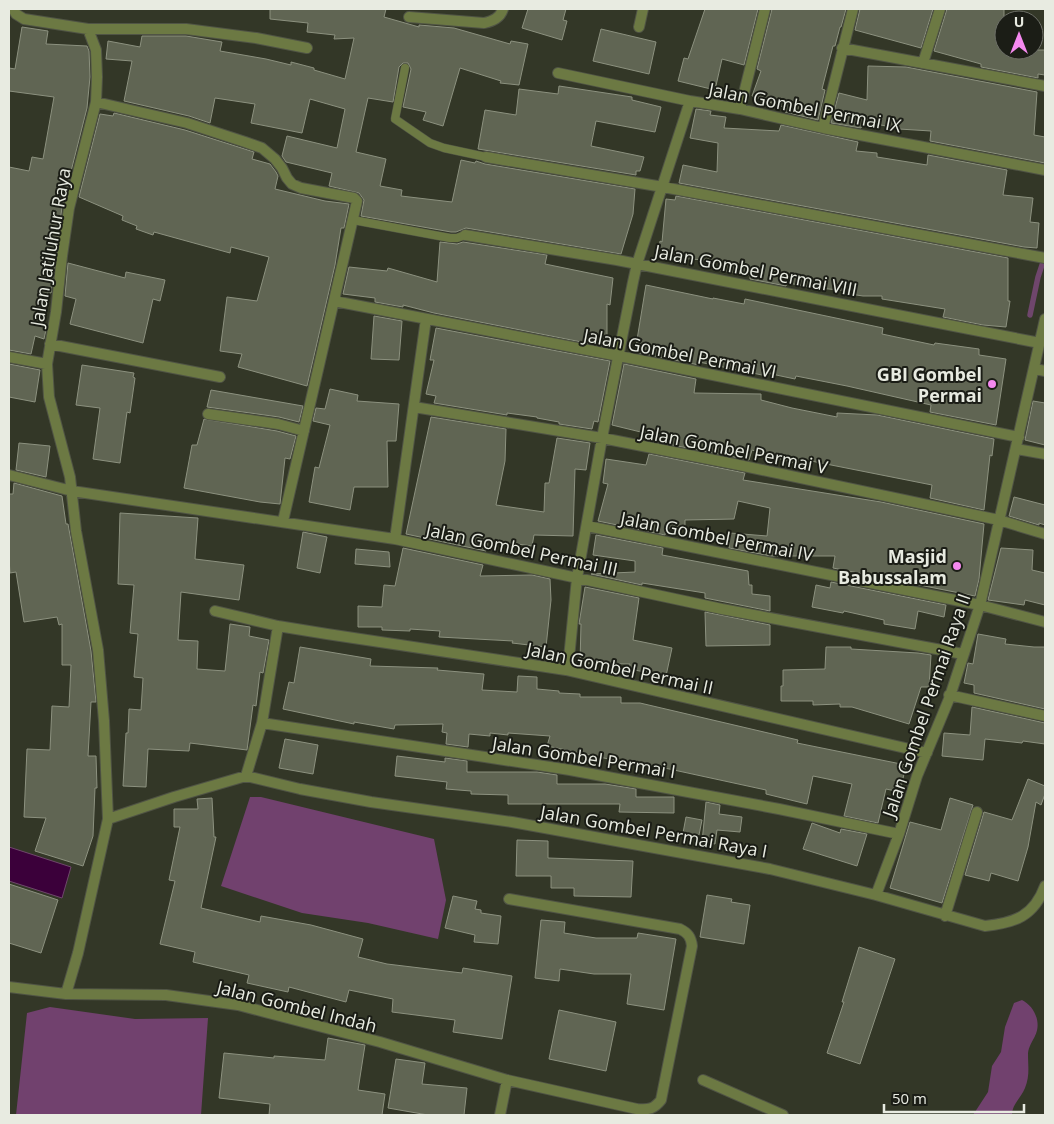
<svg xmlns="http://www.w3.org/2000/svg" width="1054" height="1124" font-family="'Open Sans',sans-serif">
	<rect width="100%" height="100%" fill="#333727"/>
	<path fill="#71416e" d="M250,797h11l173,42 12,61 -8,39 -70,-16 -66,-10 -81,-27z
		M1022,1000c12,6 20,22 13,36 -3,6 -6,10 -7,17 0,13 2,23 -3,35 -4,10 -13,16 -13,27h-39l15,-23 4,-26 9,-14 4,-25 9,-24z
		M50,1007l85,12 73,-1 -7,97h-185l11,-102z"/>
	<path fill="#3b003a" stroke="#6f466c" d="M9,847l62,20 -9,31 -53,-17z"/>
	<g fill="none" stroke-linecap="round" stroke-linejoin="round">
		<path stroke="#6f466c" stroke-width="5.5" d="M1030,315l8,-38 7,-21"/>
	</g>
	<path fill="#606553" stroke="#8c917f" d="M270,9h116l-2,8 35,10v-2l35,3 56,16 1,-3 17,3 -9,41 -19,-2 1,-2 -41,-13 -17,58 -20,-6 3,-8 -23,-5 8,-38 -3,-6h-5l-4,4 -6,35 -25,-4 -12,54 30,7 -6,27 22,4 -1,6 51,6 9,-42 14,3 1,-2 9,3 150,25 -2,25 -12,40 -155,-26 -10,4h-5l-90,-16 3,-16 -5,-7 -30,-7 3,-13 -46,-11 -4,-6 5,-20 50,12 8,-39 -35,-10 -8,34 -51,-10 4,-19 -40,-6 -5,25 -21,-7 -65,-15 8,-40 -26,-2 2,-18 32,6 2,-11h44l36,6 -2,9 46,8 25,6v-3l23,6v2l31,9 9,-41 -20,1 1,-4 -28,-3 1,-9 -38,-4z
		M528,9h38l-3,11 4,1 -5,19 -40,-12z
		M705,9h53l-14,56 -22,-6 -7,31 -37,-9 6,-23 4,1z
		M772,9h74l-5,18h-1l-5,19h-2l-11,43 3,1 -7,30 -33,-8 1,-4 -34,-12 9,-25 -4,-2z
		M860,9h73l-12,39 -66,-18z
		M947,9h57v41h41v25l-7,-1v4l-57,-11v-3l-47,-13z
		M22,27l26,4 -2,13 41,2 2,5 1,26 -3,31 -25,99 -11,86 -3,-1 -7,31 6,2 -3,14 -9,-3 -4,18 -22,-4v-183l20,4 3,-14 11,2 11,-62 -45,-6v-23l6,1z
		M601,29l55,13 -7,32 -56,-13z
		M868,66l38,1 131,25 -3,43 11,2v26l-115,-22 1,-10 -32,-2 -36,-8 -2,7 -30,-5 8,-30 28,7z
		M559,86l73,11v3l29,7 -6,25 -59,-11 -5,25 53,11 -4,14h-4v4l-158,-26 7,-39 31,5 3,-26 39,5z
		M696,109l15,2 -1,4 16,2 -2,11 55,3 2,-6 77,17 -2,9 21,2v4l50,8 1,-10 79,15 -4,25 30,3 -3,24 9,1 -2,25 -13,-1 -345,-64 4,-18 34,7 1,-29 -28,-5z
		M114,113l71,17 69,22 -2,7 18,5 6,8 2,4 -3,13 50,12 24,3 -5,24h-3l-6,37 -28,121 -69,-19 4,-13 -22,-3 7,-54 30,4 12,-44 -38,-10 -1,6 -76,-21 -1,3 -17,-6 1,-3 -15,-6 1,-4 -44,-19 21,-83 13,2z
		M676,196l332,62v43h2l-4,26 -23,-2 -40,-8 2,-8 -63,-10v-3h-19l-13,-2v-3l-32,-3 -31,-5 -1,3 -36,-7v-4l-30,-5 2,-9 -64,-4 2,-16 2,1 4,-43 9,1z
		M440,242l17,2 6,-2 84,13 -2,9 68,14 -3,27 -3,-1v43l-173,-34 -31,-8v2l-28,-5v-4l-32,-4 6,-27 38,4 1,-3 49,14z
		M68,263l57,15 1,-6 39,8 -5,21 -7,-2 -10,44 -73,-19 6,-25 -11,-3z
		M646,285l67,14v-1l31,6 1,-5 105,22 33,7 -1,6 52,11 1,-2 44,6v6l27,4 -10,66 -66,-13 1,-7 -84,-19 -51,-10 -1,3 -33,-7v3l-63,-13v3l-64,-13z
		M374,316l28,5 -3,39 -28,-1z
		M436,328l174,33 -12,61 -4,-1 -2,8 -33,-5v-2l-22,-4v-1l-30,-4v2l-73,-12 2,-7 -10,-2 8,-34h-4z
		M9,364l31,6 -5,32 -26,-5z
		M624,364l72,15 -2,14 67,1v6l31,8 45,9v-4l40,2 117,24 -2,17 -2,-1 -6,55 -54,-12 2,-13 -121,-24 -1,7 -58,-18 -3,10 -97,-19 1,-6 -41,-10z
		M82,365l52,8 -1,4 2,1 -5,35 -3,-1 -7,51 -27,-4 7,-51 -24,-3z
		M330,389l28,6 -1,6 42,3 -3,37h-9l1,46h-34l-4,23 -41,-8 6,-35 4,1 11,-43 -17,-4 3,-13 9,1z
		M211,390l92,16 -4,16 -20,-5 -72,-10z
		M1033,401l12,2v42l-20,-5z
		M431,417l75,12 -1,32 -9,44 48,7 1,-29h4l8,-45 33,5 -4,27 -11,-1 -2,67 -39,-1 -2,11 -44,-6 -2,11 -80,-17z
		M204,419l73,12 19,5 -6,23 -5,-1 -5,46 -20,-2 -76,-14 8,-43h5z
		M19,443l31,3 -4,31 -30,-7z
		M649,454l96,19 -2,7 138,22 103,22 -5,55 -4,17 -142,-28 2,-12h-64l-42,-8 1,-15 37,3 3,-28 -32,-7 -4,18 -49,1v8h-19l-1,7 -67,-14 10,-37 -5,-1 3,-24 40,6z
		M14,483l48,13 4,28h2l23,127 5,51h-5l-3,54h8l1,32h-2l-2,48 -10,30 -48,-15 11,-33 -22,-1 3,-68 23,1 2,-44 17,1 2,-42h-9v-41l-3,1 -2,-8 -33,5 -8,-50 -6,1 -1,-15v-64h4z
		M1014,497l31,8v20l-6,-2v2l-30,-9z
		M120,513l78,5 -3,41 49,6 -5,35 -58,-8 -3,48 20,1 -1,28 28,2 5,-47 20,3 -1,9 20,4 -6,33 -3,-1 -4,34 -3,-1 -6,45 -57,-7 -1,8 -41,-2 -2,38 -23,-1 3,-53h2l1,-24 12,1 2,-32 -9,-1 4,-43 -8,-1 4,-48 -16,-1z
		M303,532l24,5 -7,36 -23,-5z
		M596,535l67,13 -1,7 86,16 1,14h3v9l18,2v15l-65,-13v-5l-63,-10v2l-51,-11 44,-2v-11l-42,-6z
		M403,548l80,17 -3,11 52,-1 18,4 1,21 -5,47 -34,-4 1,-2 -74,-4 1,-6 -30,-2v2l-28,-1v-3h-24v-21l24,1 2,-22 11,1z
		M1001,548l32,2 -1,20 13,3v32l-20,-5 -1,5 -36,-5z
		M356,549l33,3 1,15 -35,-3z
		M831,582l115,23 -2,12 -26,-6 -3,18 -31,-5v-4l-40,-9 -1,2 -31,-6 4,-22 14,3z
		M585,587l54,11 -6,42 39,8 -6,28 -37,-7 1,-5 -50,-1 1,-39h-2z
		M705,612l65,13v20l-64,1z
		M978,634l28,5 -1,5 29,3h11v62l-71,-16v-8l-10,-2 4,-20 5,1z
		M300,647l71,12 -1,7 68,2 -1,2 47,4 -2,16 35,2 1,-16 19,1v12l22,2v2l21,1v3h41v6h19l158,37 -1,3 109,22 -6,27 -14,-3 -8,34 -34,-7 8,-32 -39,-8 -6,28 -41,-10v-4l-129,-28v3l-90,-19 3,-10 -42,-3v2l-18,-2v3l-21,-2 -1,13 -22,-3 1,-11 -5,-1 1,-8 -48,1 -1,4 -40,-7v2l-71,-15 6,-27 5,1z
		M826,647h25v2l67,4 13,2 -2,32h-8l-12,37 -57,-17h-12v-3l-27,1v-4h-32v-15h2v-16l42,-1z
		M972,707l73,16v21l-22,-3 -1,2 -37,-4 -2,21 -41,-4 2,-23 26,2z
		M285,739l33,6 -5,29 -34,-6z
		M397,756l48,6v-4l22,3v11h70l20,3v9h48l31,5v8h38v16l-55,-1 1,-8h-112v-9l-37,-1v-3l-25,-2 1,-7 -52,-6z
		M1028,779l17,7v8l-4,11 -5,-3 -8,45 -10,34 -27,-8 -2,8 -24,-6 19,-63 28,8z
		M212,798l2,39h2l-15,71 59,14 1,-6 50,9 52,14 -5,18 29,7 75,9 1,-5 49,8 -10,63 -49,-7 2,-12 -63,-8 1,-13 -44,-9 -3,12 -57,-15 -1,5 -41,-9 2,-8 -56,-13 2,-10 -35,-8 15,-63 -6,-1 11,-53h-6v-18h24l-1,-10z
		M950,798l23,7 -31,98 -52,-15 20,-66 31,8z
		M706,802l14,3 -1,9 23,3 -2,15 -23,-2 -2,14 -13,-2z
		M686,817l16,3 -3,15 -16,-2z
		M812,823l28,10 1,-4 26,5 -10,32 -54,-17z
		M517,840l31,1v17l85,3 -2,36 -57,-1v-8h-23v-12h-35z
		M9,884l49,16 -17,53 -32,-10z
		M707,895l25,4 -1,3 19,3 -6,39 -44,-7z
		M453,896l24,5 -2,8 6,1v3l20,3 -3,28 -24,-2 1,-7 -30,-7z
		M541,920l24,2 -1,11 32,5h41l1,-5 38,6 -12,71 -37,-6 4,-30h-37l-34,-5 -1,12 -24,-3z
		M859,947l36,12 -35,105 -33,-11 17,-51h-2z
		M559,1010l57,12 -10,49 -57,-12z
		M328,1038l37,7 -7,45 27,4 -3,21h-113l1,-11 -51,-6 5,-45 50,5v-2l51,4z
		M396,1059l29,4 -3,21 45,4 -3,27h-36l-40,-7z"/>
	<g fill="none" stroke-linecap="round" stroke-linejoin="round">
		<defs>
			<path id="service" d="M405,68l-10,51 35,24 14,5 42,9
				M353,220l97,18h7l8,-3"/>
			<path id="minor" d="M13,9l3,5 8,5 64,10h98l70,9 51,10
				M409,17l75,6c9,-2 16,-5 19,-14
				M639,27l4,-18
				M842,48l203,38
				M923,63l17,-54
				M558,73l132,28 50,8 83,19 222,42
				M96,102l91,21 58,19 17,6 13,11 7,9 5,10 5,6 9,4 53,10 3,3 -74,320
				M740,109l25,-100
				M823,128l30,-119
				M486,157l177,30 382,71
				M465,235l152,25 423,83
				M334,301l285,55 400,81
				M50,344l170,33
				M9,357l38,7
				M1035,369l10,2
				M414,407l188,31 132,26 265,56 46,14
				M208,414l70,10 26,7
				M1016,449l29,5
				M9,475l63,16 323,48 327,70 241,45
				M587,526l393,79 65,17
				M395,539l31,-220
				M215,611l63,15 49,8 239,36 361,83
				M566,670l3,-12 8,-80 25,-140 31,-156 4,-18 53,-163
				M949,695l96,21
				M262,723l308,47 209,39 120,25
				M246,776l54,13 71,13 141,20 258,47 106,26 109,31c30,-3 49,-10 60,-40
				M108,819l66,-22 72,-21 16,-53 16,-97
				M876,895l23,-61 18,-58 32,-77 31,-94 65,-286
				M945,916l32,-104
				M9,987l57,7 100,1 72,10 142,37 127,38 130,29c12,1 17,0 24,-9l31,-154c-1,-9 -4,-13 -12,-17l-171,-30
				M66,994l12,-41 30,-134 -4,-98 -6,-71 -22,-119 -6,-54 -21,-80 -2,-33 9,-52 6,-56 7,-48 27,-106 1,-25 -1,-27 -8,-21
				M703,1080l80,35
				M500,1115l7,-35"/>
		</defs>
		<use href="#service" stroke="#505445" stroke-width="9"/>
		<use href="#minor" stroke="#505445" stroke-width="12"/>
		<use href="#service" stroke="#6c7943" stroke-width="8"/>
		<use href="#minor" stroke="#6c7943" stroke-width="10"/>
	</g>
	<g fill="#f589ef" stroke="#1b1d16" stroke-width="2">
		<circle cx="992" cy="384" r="5"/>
		<circle cx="957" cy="566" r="5"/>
	</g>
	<g text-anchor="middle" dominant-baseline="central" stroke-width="4" stroke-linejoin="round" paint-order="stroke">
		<g font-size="18" fill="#e8ebe1" stroke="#1b1d16">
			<text transform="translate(805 107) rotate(11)">Jalan Gombel Permai IX</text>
			<text transform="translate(50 247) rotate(-80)">Jalan Jatiluhur Raya</text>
			<text transform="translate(756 270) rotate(11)">Jalan Gombel Permai VIII</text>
			<text transform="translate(680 353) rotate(11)">Jalan Gombel Permai VI</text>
			<text transform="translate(734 449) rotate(11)">Jalan Gombel Permai V</text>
			<text transform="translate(717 536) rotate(11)">Jalan Gombel Permai IV</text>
			<text transform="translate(522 549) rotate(12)">Jalan Gombel Permai III</text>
			<text transform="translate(620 668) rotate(12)">Jalan Gombel Permai II</text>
			<text transform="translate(926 705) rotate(-71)">Jalan Gombel Permai Raya II</text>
			<text transform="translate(584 757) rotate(9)">Jalan Gombel Permai I</text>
			<text transform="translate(654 831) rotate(10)">Jalan Gombel Permai Raya I</text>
			<text transform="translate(297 1006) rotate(14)">Jalan Gombel Indah</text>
		</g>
		<g font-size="18" font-weight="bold" fill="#e8ebe1" stroke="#1b1d16" text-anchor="end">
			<text x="982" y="374">GBI Gombel<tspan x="982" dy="21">Permai</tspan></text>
			<text x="947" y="556">Masjid<tspan x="947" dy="21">Babussalam</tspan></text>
		</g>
	</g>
	<rect width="1054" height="1124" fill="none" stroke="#e8ebe1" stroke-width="20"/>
	<g transform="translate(1019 35)"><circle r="24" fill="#1b1d16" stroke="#6d6f67"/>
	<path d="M0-4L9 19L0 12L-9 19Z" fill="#f589ef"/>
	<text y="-8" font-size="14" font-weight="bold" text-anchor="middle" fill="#e8ebe1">U</text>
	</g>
	<path d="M884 1104v8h140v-8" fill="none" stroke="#e8ebe1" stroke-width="2.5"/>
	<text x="892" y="1104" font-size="15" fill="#e8ebe1" stroke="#1b1d16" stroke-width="4" paint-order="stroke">50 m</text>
</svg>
